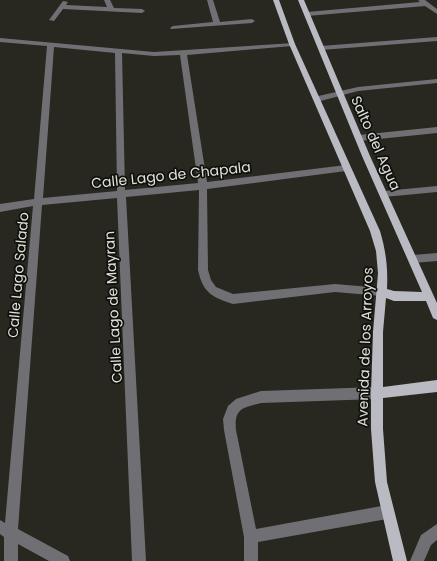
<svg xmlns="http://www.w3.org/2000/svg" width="437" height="561" font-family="Poppins,sans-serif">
	<rect width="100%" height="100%" fill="#282720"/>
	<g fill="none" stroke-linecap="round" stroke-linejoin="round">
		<path fill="#707074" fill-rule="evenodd" d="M104,0h6l4,8 28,1 3,2 -3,2 -79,-4 -9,12 -5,-1 14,-19 5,1 -2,3 41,2z
			M207,0h6l7,22 32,-3 3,2 -3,2 -81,6 -1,-1 3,-2 40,-4z
			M418,0h7l12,9v5l-12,-8 -118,10 -3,-2 3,-2 113,-10z
			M437,37v4l-116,9 -3,-2 3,-2z
			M0,38l154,14 140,-9 1,1 -3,2 -105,9 20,127 139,-17 4,3 -4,3 -139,18 1,81 3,10 5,7 17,7 102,-10 47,4 4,1 1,3 -1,3 -4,1 -47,-4 -102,12c-21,-7 -30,-11 -35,-34l1,-80 -73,7 20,364h-14l-15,-363 -75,7 -24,324 50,27 2,5h-21l-31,-17v17h-14v-24l-4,-3v-14l5,3 28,-317 -33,6v-8l34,-5 13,-153 -47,-4zM54,47l61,6 2,138 -74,7zM122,53l32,3 26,-1 18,128 -73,7z
			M437,79v4l-79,8 -41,11 -4,-3 1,-2 44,-10z
			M437,127v6l-78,8 -4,-3 4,-3z
			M437,186v6l-53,5 -4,-3 4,-3z
			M437,253v8l-24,2 -3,-1 -2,-3 2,-3 3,-1z
			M377,387l4,2 2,4 -2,4 -4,2 -116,4c-18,5 -27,5 -25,27l20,99 131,-24 5,2 2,5 -2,5 -5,2 -129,23v19h-14v-24l-20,-107 -1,-11 5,-13 8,-7 25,-8z
			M437,524v16l-6,5 -7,16h-14l11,-26z"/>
		<path fill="#babac3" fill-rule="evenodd" d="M273,0h6l16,44 85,187c6,20 8,37 7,58l7,2 28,1 -60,-136 -64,-156h6l66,156 67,147v17l-4,-2 -7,-17h-32l-8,-3 -3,34v55l54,-7v12l-54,6v31l4,53 20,79h-14l-18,-79 -4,-53v-36l2,-61 5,-59 -2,-22 -6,-20 -81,-187z"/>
	</g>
	<g text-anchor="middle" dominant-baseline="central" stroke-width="3.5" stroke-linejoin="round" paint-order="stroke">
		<g font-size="14" fill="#e1e1db" stroke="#10100d">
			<text transform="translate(376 143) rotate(66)">Salto del Agua</text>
			<text transform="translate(171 175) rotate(-6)">Calle Lago de Chapala</text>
			<text transform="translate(18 275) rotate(-85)">Calle Lago Salado</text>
			<text transform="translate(113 307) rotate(-93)">Calle Lago de Mayran</text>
			<text transform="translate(365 347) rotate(-88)">Avenida de los Arroyos</text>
		</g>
	</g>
</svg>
